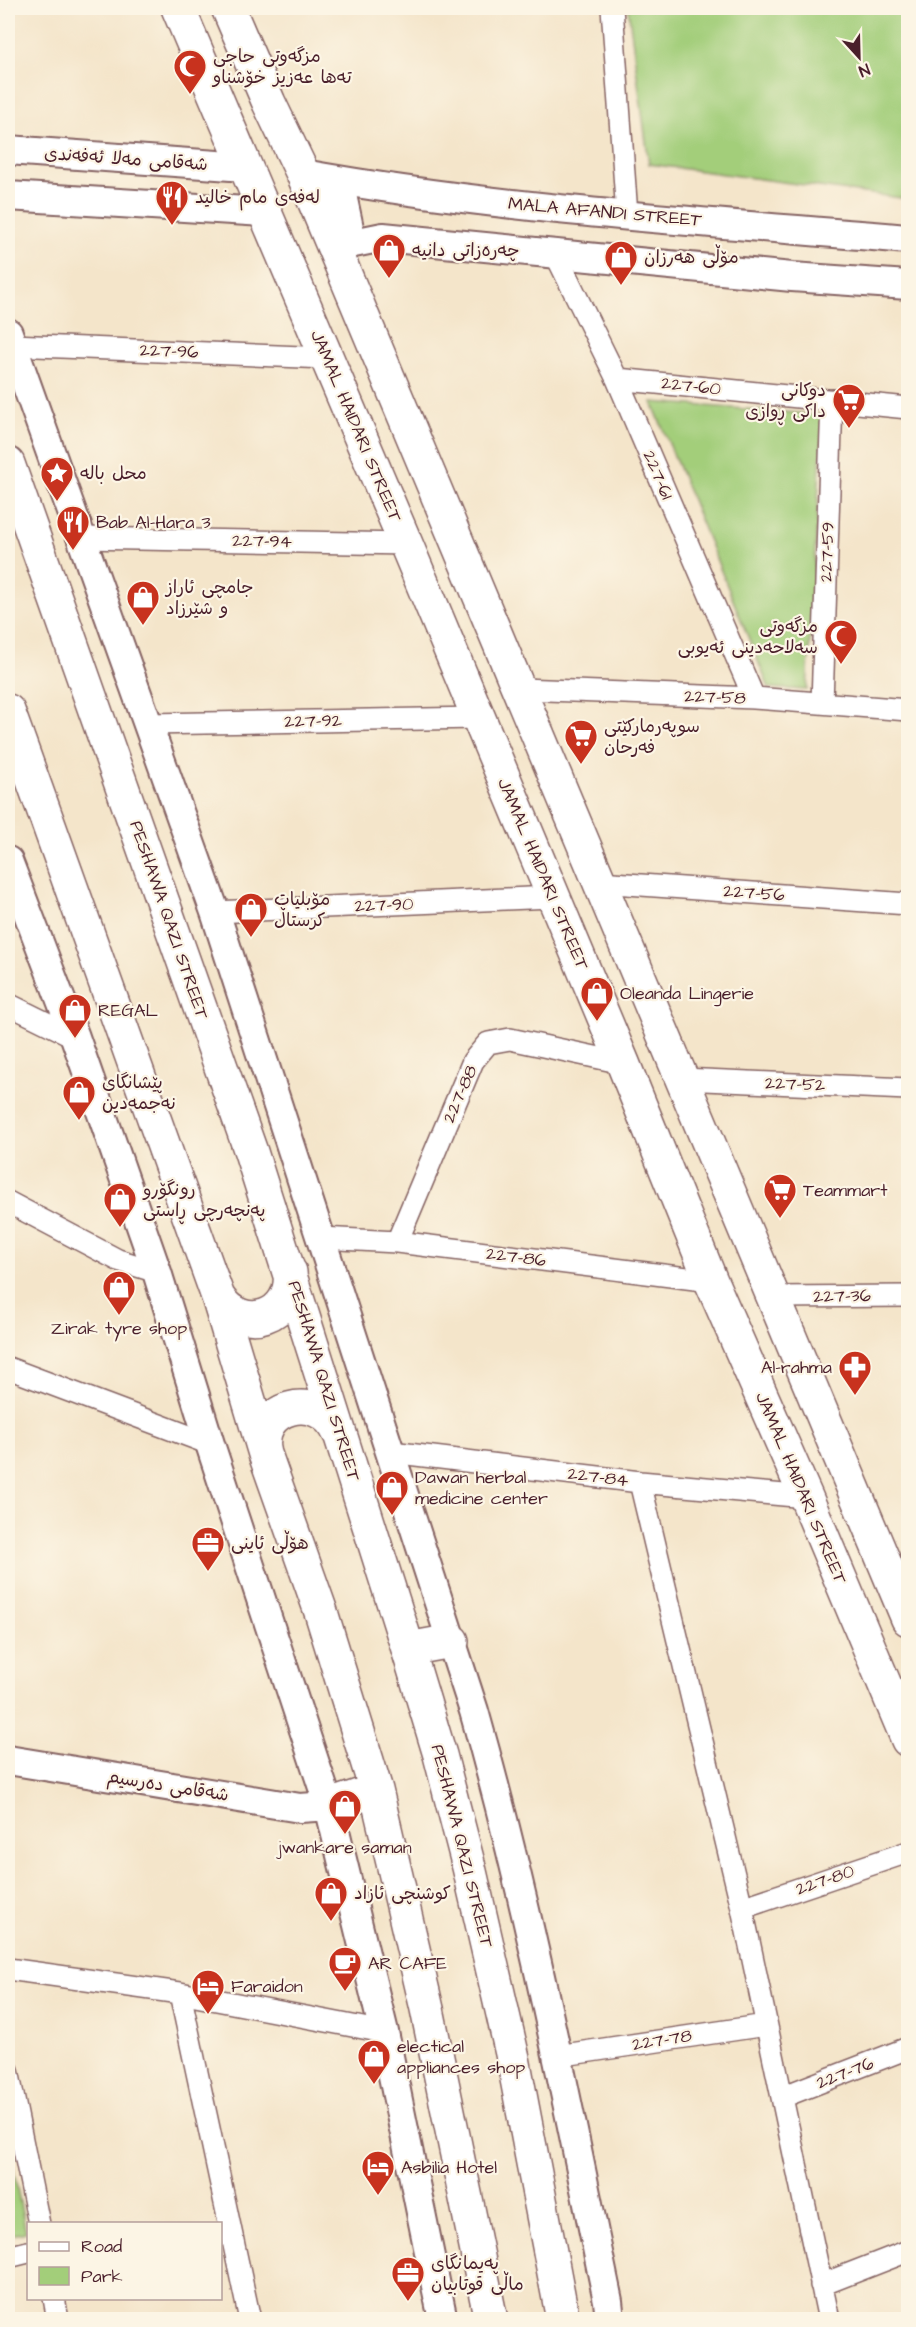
<svg xmlns="http://www.w3.org/2000/svg" width="916" height="2327" font-family="'Architects Daughter','Playpen Sans Arabic',sans-serif">
	<rect width="100%" height="100%" fill="#fcf5e5"/>
	<filter id="ink" filterUnits="userSpaceOnUse"><feTurbulence type="fractalNoise" baseFrequency=".0167" numOctaves="2"/><feDisplacementMap in="SourceGraphic" scale="12" xChannelSelector="R" yChannelSelector="G"/><feConvolveMatrix kernelMatrix="1 2 1 2 8 2 1 2 1" color-interpolation-filters="sRGB"/></filter>
	<filter id="wash" filterUnits="userSpaceOnUse"><feTurbulence type="fractalNoise" baseFrequency=".008" numOctaves="4" result="noise"/><feDisplacementMap in="SourceGraphic" scale="24" xChannelSelector="R" yChannelSelector="G"/><feGaussianBlur stdDeviation="1.35" result="paint"/><feColorMatrix in="noise" values="0 0 0 0 0 0 0 0 0 0 0 0 0 0 0 0 0 1.4 0 .05"/><feComposite in="paint" operator="in"/></filter>
	<g filter="url(#wash)">
		<rect width="100%" height="100%" fill="#f4e5ca"/>
		<path fill="#a3ce7a" stroke="#767652" stroke-width="1.5" d="M628,8h280v191l-259,-35z
			M652,402l171,13 -16,275 -38,-2z
			M8,2144l18,88 -18,4z"/>
	</g>
	<g filter="url(#ink)">
		<g fill="none" stroke-linecap="round" stroke-linejoin="round">
			<defs>
				<path id="street" d="M612,8l15,207
					M556,255l61,124 137,319
					M12,345l315,13
					M617,379l291,29
					M81,538l325,6
					M521,689l233,9 154,12
					M822,703l10,-303
					M148,724l330,-6
					M599,882l309,22
					M215,912l337,-15
					M8,1004l67,33
					M682,1079l226,10
					M8,1202l110,58 39,12
					M321,1238l76,4 314,39
					M397,1242l76,-181 15,-18 22,-4 113,24
					M775,1297l133,-1
					M8,1368l202,76
					M391,1452l249,30 166,15
					M640,1482l102,426 87,412
					M742,1908l166,-56
					M8,1969l172,24 204,39
					M180,1993l70,327
					M557,2056l209,-31
					M8,2070l31,154
					M782,2097l126,-49
					M8,2257l20,-5
					M821,2285l87,-34
					M54,2298l4,22"/>
				<path id="secondary" d="M8,150l237,17
					M303,174c200,36 404,48 605,65
					M339,181l13,61
					M8,196l256,16
					M334,247l49,-10 409,40 116,8
					M8,333l207,579 259,799c55,194 93,392 134,590l2,19
					M8,861l67,176 82,235 53,172 119,362 55,226 59,288
					M8,1760l292,48 29,-2"/>
				<path id="primary" d="M178,8l228,536 217,519 88,218 95,216 102,243
					M228,8l41,95 34,71 605,1445"/>
				<path id="highway" d="M8,464l243,688 157,497 32,106 29,112 44,191 50,262
					M8,711l210,586 47,157 56,158 55,178 51,219 64,311
					M218,1297c25,38 77,20 72,-25
					M265,1454c-12,-48 54,-66 74,-21
					M408,1649l44,-8
					M329,1806l47,-16"/>
			</defs>
			<use href="#street" stroke="#866463" stroke-width="24"/>
			<use href="#secondary" stroke="#866463" stroke-width="32"/>
			<use href="#primary" stroke="#866463" stroke-width="36"/>
			<use href="#highway" stroke="#866463" stroke-width="36"/>
			<use href="#street" stroke="#fff" stroke-width="21"/>
			<use href="#secondary" stroke="#fff" stroke-width="28"/>
			<use href="#primary" stroke="#fff" stroke-width="33"/>
			<use href="#highway" stroke="#fff" stroke-width="33"/>
		</g>
	</g>
	<defs>
		<symbol id="mosque-pin" viewBox="-11 -11 22 30"><path d="M0 17L-7.5 6A9.5 9.5 0 1 1 7.5 6Z" fill="#c8321e" stroke="#fcf5e5"/><path d="M3.5-4.9A6 6 0 1 0 3.5 4.9A5 5 0 1 1 3.5-4.9Z" fill="#fff"/></symbol>
		<symbol id="restaurant-pin" viewBox="-11 -11 22 30"><path d="M0 17L-7.5 6A9.5 9.5 0 1 1 7.5 6Z" fill="#c8321e" stroke="#fcf5e5"/><path d="M-5-6h1v4h1v-4h1v4h1v-4h1v5L-1.5 .5V6h-2V.5L-5-1ZM5-6V6H3V1.5H1.5Q1.5-4 5-6Z" fill="#fff"/></symbol>
		<symbol id="shop-pin" viewBox="-11 -11 22 30"><path d="M0 17L-7.5 6A9.5 9.5 0 1 1 7.5 6Z" fill="#c8321e" stroke="#fcf5e5"/><path d="M-5-2.5h2.3a2.7 3.5 0 0 1 5.4 0H5L5.5 6h-11ZM-1.5-2.5h3a1.5 2.3 0 0 0-3 0Z" fill="#fff"/></symbol>
		<symbol id="supermarket-pin" viewBox="-11 -11 22 30"><path d="M0 17L-7.5 6A9.5 9.5 0 1 1 7.5 6Z" fill="#c8321e" stroke="#fcf5e5"/><path d="M-6-5.5h2.5l.6 2H6L4.5 2H-2.5L-4.4-4H-6ZM-1.5 3.2a1.3 1.3 0 1 0 .1 0ZM3 3.2a1.3 1.3 0 1 0 .1 0Z" fill="#fff"/></symbol>
		<symbol id="sight-pin" viewBox="-11 -11 22 30"><path d="M0 17L-7.5 6A9.5 9.5 0 1 1 7.5 6Z" fill="#c8321e" stroke="#fcf5e5"/><path d="M0-6L1.8-2.2L6-1.7L2.9 1.2L3.7 5.4L0 3.3L-3.7 5.4L-2.9 1.2L-6-1.7L-1.8-2.2Z" fill="#fff"/></symbol>
		<symbol id="pharmacy-pin" viewBox="-11 -11 22 30"><path d="M0 17L-7.5 6A9.5 9.5 0 1 1 7.5 6Z" fill="#c8321e" stroke="#fcf5e5"/><path d="M-2-6h4v4h4v4h-4v4h-4v-4h-4v-4h4Z" fill="#fff"/></symbol>
		<symbol id="office-pin" viewBox="-11 -11 22 30"><path d="M0 17L-7.5 6A9.5 9.5 0 1 1 7.5 6Z" fill="#c8321e" stroke="#fcf5e5"/><path d="M-6-3h4V-5.5h4V-3h4V5H-6ZM-1-4.5V-3h2v-1.5ZM-6 0V1H6V0Z" fill="#fff"/></symbol>
		<symbol id="cafe-pin" viewBox="-11 -11 22 30"><path d="M0 17L-7.5 6A9.5 9.5 0 1 1 7.5 6Z" fill="#c8321e" stroke="#fcf5e5"/><path d="M-5.5-4.5H6V0H3Q3 3.5 0 3.5H-2.5Q-5.5 3.5-5.5 0ZM3-3.2v2h1.7v-2ZM-6 4.5H4V6H-6Z" fill="#fff"/></symbol>
		<symbol id="hotel-pin" viewBox="-11 -11 22 30"><path d="M0 17L-7.5 6A9.5 9.5 0 1 1 7.5 6Z" fill="#c8321e" stroke="#fcf5e5"/><path d="M-6-4.5h1.5V1H6V5H4.5V3h-9V5H-6ZM-4 0a1.8 1.8 0 1 1 3.6 0ZM.5 0V-2.5h3Q6-2.5 6 0Z" fill="#fff"/></symbol>
	</defs>
	<g fill-rule="evenodd">
		<use href="#mosque-pin" x="171" y="47" width="38" height="52"/>
		<use href="#restaurant-pin" x="153" y="178" width="38" height="52"/>
		<use href="#shop-pin" x="370" y="231" width="38" height="52"/>
		<use href="#shop-pin" x="602" y="238" width="38" height="52"/>
		<use href="#supermarket-pin" x="830" y="381" width="38" height="52"/>
		<use href="#sight-pin" x="38" y="454" width="38" height="52"/>
		<use href="#restaurant-pin" x="54" y="503" width="38" height="52"/>
		<use href="#shop-pin" x="124" y="578" width="38" height="52"/>
		<use href="#mosque-pin" x="822" y="617" width="38" height="52"/>
		<use href="#supermarket-pin" x="562" y="717" width="38" height="52"/>
		<use href="#shop-pin" x="232" y="890" width="38" height="52"/>
		<use href="#shop-pin" x="578" y="974" width="38" height="52"/>
		<use href="#shop-pin" x="56" y="991" width="38" height="52"/>
		<use href="#shop-pin" x="60" y="1073" width="38" height="52"/>
		<use href="#supermarket-pin" x="761" y="1171" width="38" height="52"/>
		<use href="#shop-pin" x="101" y="1180" width="38" height="52"/>
		<use href="#shop-pin" x="100" y="1268" width="38" height="52"/>
		<use href="#pharmacy-pin" x="836" y="1348" width="38" height="52"/>
		<use href="#shop-pin" x="373" y="1468" width="38" height="52"/>
		<use href="#office-pin" x="189" y="1524" width="38" height="52"/>
		<use href="#shop-pin" x="326" y="1787" width="38" height="52"/>
		<use href="#shop-pin" x="312" y="1874" width="38" height="52"/>
		<use href="#cafe-pin" x="326" y="1944" width="38" height="52"/>
		<use href="#hotel-pin" x="189" y="1967" width="38" height="52"/>
		<use href="#shop-pin" x="355" y="2037" width="38" height="52"/>
		<use href="#hotel-pin" x="359" y="2148" width="38" height="52"/>
		<use href="#office-pin" x="389" y="2254" width="38" height="52"/>
	</g>
	<g text-anchor="middle" dominant-baseline="central" stroke-width="4.5" stroke-linejoin="round" paint-order="stroke">
		<g font-size="18" fill="#4a1f2b" stroke="#fcf5e5" text-anchor="start">
			<text x="213" y="56">مزگەوتی حاجی<tspan x="213" dy="21">تەها عەزیز خۆشناو</tspan></text>
			<text x="195" y="197">لەفەی مام خالید</text>
			<text x="412" y="250">چەرەزاتی دانیە</text>
			<text x="644" y="257">مۆڵی هەرزان</text>
			<text x="826" y="390" text-anchor="end">دوکانی<tspan x="826" dy="21">داکی ڕوازی</tspan></text>
			<text x="80" y="473">محل باله</text>
			<text x="96" y="522">Bab Al-Hara 3</text>
			<text x="166" y="587">جامچی ئاراز<tspan x="166" dy="21">و شێرزاد</tspan></text>
			<text x="818" y="626" text-anchor="end">مزگەوتی<tspan x="818" dy="21">سەلاحەدینی ئەیوبی</tspan></text>
			<text x="604" y="726">سوپەرمارکێتی<tspan x="604" dy="21">فەرحان</tspan></text>
			<text x="274" y="899">مۆبلیات<tspan x="274" dy="21">کرستاڵ</tspan></text>
			<text x="620" y="993">Oleanda Lingerie</text>
			<text x="98" y="1010">REGAL</text>
			<text x="102" y="1082">پێشانگای<tspan x="102" dy="21">نەجمەدین</tspan></text>
			<text x="143" y="1189">رونگۆرو<tspan x="143" dy="21">پەنچەرچی ڕاستی</tspan></text>
			<text x="803" y="1190">Teammart</text>
			<text x="119" y="1328" text-anchor="middle">Zirak tyre shop</text>
			<text x="832" y="1367" text-anchor="end">Al-rahma</text>
			<text x="415" y="1477">Dawan herbal<tspan x="415" dy="21">medicine center</tspan></text>
			<text x="231" y="1543">هۆڵی ئاینی</text>
			<text x="345" y="1847" text-anchor="middle">jwankare saman</text>
			<text x="354" y="1893">کوشنچی ئازاد</text>
			<text x="368" y="1963">AR CAFE</text>
			<text x="231" y="1986">Faraidon</text>
			<text x="397" y="2046">electical<tspan x="397" dy="21">appliances shop</tspan></text>
			<text x="401" y="2167">Asbilia Hotel</text>
			<text x="431" y="2263">پەیمانگای<tspan x="431" dy="21">ماڵی قوتابیان</tspan></text>
		</g>
		<g font-size="18" fill="#4a1f2b" stroke="#fcf5e5">
			<text transform="translate(126 159) rotate(4)">شەقامی مەلا ئەفەندی</text>
			<text transform="translate(605 212) rotate(5)">MALA AFANDI STREET</text>
			<text transform="translate(169 351) rotate(2)">227-96</text>
			<text transform="translate(691 386) rotate(6)">227-60</text>
			<text transform="translate(356 426) rotate(67)">JAMAL HAIDARI STREET</text>
			<text transform="translate(658 475) rotate(67)">227-61</text>
			<text transform="translate(262 541) rotate(1)">227-94</text>
			<text transform="translate(827 552) rotate(-88)">227-59</text>
			<text transform="translate(715 697) rotate(2)">227-58</text>
			<text transform="translate(313 721) rotate(-1)">227-92</text>
			<text transform="translate(543 874) rotate(67)">JAMAL HAIDARI STREET</text>
			<text transform="translate(754 893) rotate(4)">227-56</text>
			<text transform="translate(384 905) rotate(-2)">227-90</text>
			<text transform="translate(169 920) rotate(71)">PESHAWA QAZI STREET</text>
			<text transform="translate(795 1084) rotate(2)">227-52</text>
			<text transform="translate(460 1094) rotate(-66)">227-88</text>
			<text transform="translate(516 1257) rotate(7)">227-86</text>
			<text transform="translate(842 1296) rotate(-1)">227-36</text>
			<text transform="translate(324 1381) rotate(73)">PESHAWA QAZI STREET</text>
			<text transform="translate(598 1477) rotate(7)">227-84</text>
			<text transform="translate(801 1488) rotate(67)">JAMAL HAIDARI STREET</text>
			<text transform="translate(168 1786) rotate(9)">شەقامی دەرسیم</text>
			<text transform="translate(462 1846) rotate(76)">PESHAWA QAZI STREET</text>
			<text transform="translate(825 1880) rotate(-19)">227-80</text>
			<text transform="translate(662 2040) rotate(-9)">227-78</text>
			<text transform="translate(845 2073) rotate(-21)">227-76</text>
		</g>
	</g>
	<rect width="916" height="2327" fill="none" stroke="#fcf5e5" stroke-width="30"/>
	<rect x="27" y="2222" width="195" height="78" fill="#fcf5e5" stroke="#b59f9b" stroke-width="1.5"/>
	<rect x="39" y="2242" width="30" height="9" fill="#ffffff" stroke="#b59f9b" stroke-width="1.5"/>
	<text x="81" y="2252" font-size="18" fill="#4a1f2b">Road</text>
	<rect x="39" y="2267" width="30" height="18" fill="#a3ce7a" stroke="#b59f9b" stroke-width="1.5"/>
	<text x="81" y="2282" font-size="18" fill="#4a1f2b">Park</text>
	<g transform="translate(859 57) rotate(158)" stroke="#fcf5e5" stroke-width="4.5" paint-order="stroke">
	<path d="M0-4.5L10 22L0 15L-10 22Z" fill="#4a1f2b"/>
	<text y="-9" font-size="16" font-weight="bold" text-anchor="middle" fill="#4a1f2b">N</text>
	</g>
</svg>
